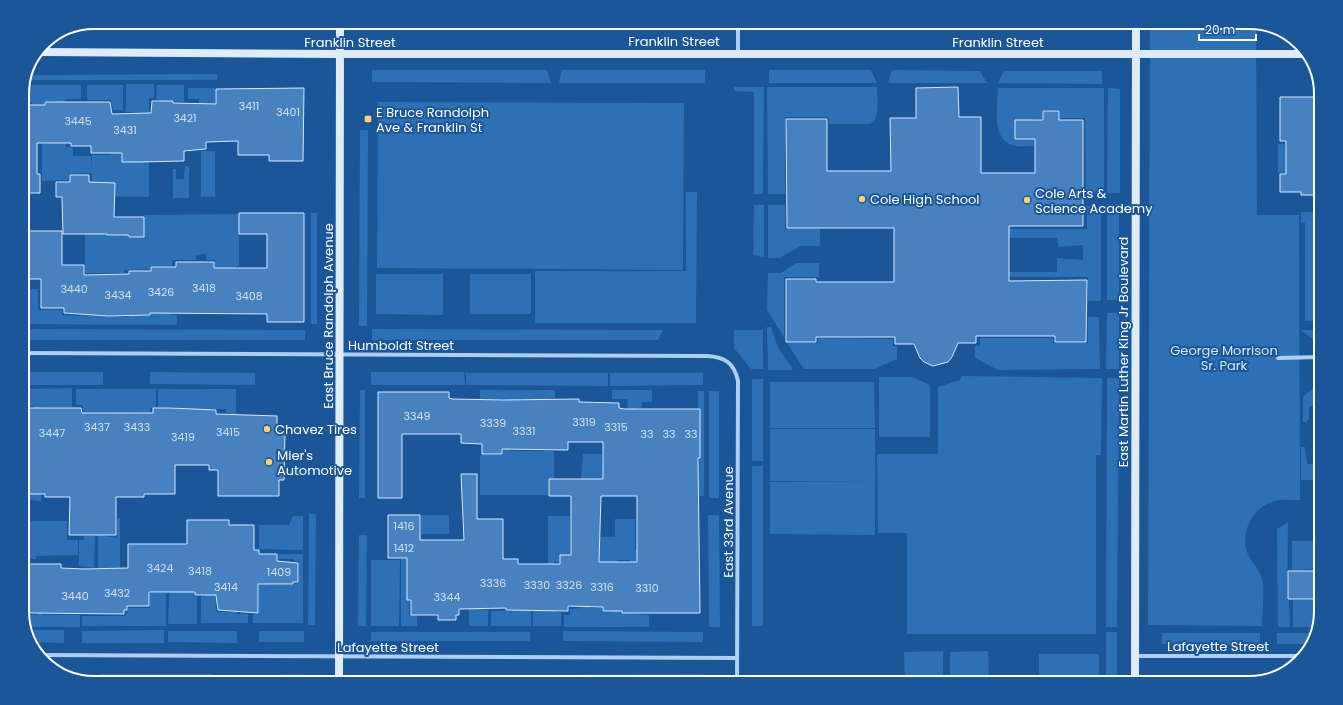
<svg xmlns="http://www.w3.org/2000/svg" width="1343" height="705" font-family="Poppins,sans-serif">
	<rect width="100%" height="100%" fill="#1a5698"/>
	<path fill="#2e70b5" d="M1150,22h99l7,2 1,191h42l1,285c-8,0 -18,-1 -25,1 -21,5 -35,30 -28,51 4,10 13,18 15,27 3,11 0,35 0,47l-114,-1z
		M372,70h175l4,13 -179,-1z
		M562,70h143v13h-146z
		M769,70h102l6,13h-108z
		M892,70l88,1 7,12h-99z
		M1004,71h98v13l-104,-1z
		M217,74v6h-191l3,-5z
		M126,84h28v14h-5v16l-23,-2z
		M24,85h57v14h-16l-1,5h-7l-1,-3h-12v4h-4v3h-8v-5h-8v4h-2v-18z
		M87,85h36v25h-10l-2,-10h-24z
		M157,85h27v17l-28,-2z
		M734,87h30l-1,107h-9v-102l-20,-1z
		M767,87h110c0,11 4,31 -7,37h-41v-7h-44v77h-17z
		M188,88h27v45l-16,-2v-32h-11z
		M998,88h106v106h-18l-1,-76h-25v-8h-18v9h-9l1,27c-6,0 -13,1 -19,0 -25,-6 -17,-39 -17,-58z
		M1108,88l12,1v104h-13z
		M378,102l306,1 -1,167 -306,-2z
		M149,115v82l-57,-1v-41h19v-3h10v10h18v-17z
		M360,130h8l-1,196h-8z
		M66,143v4h7v9h18l1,17 -23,1v6l-27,1v-37z
		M1278,144h7v3h2l13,26h-22z
		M201,151h14v46h-14z
		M185,166h4v32h-16v-29h3v10h8z
		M1303,166h18v29h-4v-23h-14z
		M686,192h11l-1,131h-161v-52h151z
		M1107,204h12v96h-12z
		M754,205h10v52l-11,-2z
		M768,205h17v24h35v17h-19l-22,12h-11z
		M1087,206h14v95h-13v-24h-111l30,-5h50v-14l26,2v-15l-25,2 -1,-9h-66l-15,-9h111z
		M1301,212h13v34h7v68h-7v7h-9v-98l-4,-1z
		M311,213h6v111h-6z
		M239,214v52h-3v3h-21v-9h-9v-6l-10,1v5h-24v6h-22v3l-26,1v3h-39v-39h22v2h18v-19h3v21h16v-23z
		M796,263h23v14h-35v60l-17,-27 1,-37h13z
		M376,274h67v41l-67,-1z
		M470,274h61v40h-61z
		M22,289h16v21h24v5l67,2v-2l22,1v-6h20v5h6v10l-155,-1z
		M1107,313h12v56h-13z
		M1088,317h11l1,52 -102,1 -23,-12v-12h5v-8h73v5h35z
		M767,327h4l7,21 14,19v3h-24z
		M22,329l283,1v10h-283z
		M372,329l291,1 -5,10h-286z
		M734,330h29v39h-12l-17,-21z
		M1301,330h20v12h-5z
		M818,338l75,1v7h4v13l-23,10h-70l-17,-26h31z
		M22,372h81v13h-81z
		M150,372l105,1v12l-105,-1z
		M371,372h93l1,13h-94z
		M466,373h142v13l-142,-1z
		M610,373h93v12l-93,1z
		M962,376l140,2 -1,77h-5v179h-189v-101h-29l-1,-79h61v-67l22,-7z
		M879,377h33l18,8v52h-51z
		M1107,378h12l-2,249h-11z
		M752,379h11v82h-11z
		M770,382h104l1,46h-105z
		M72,388v19h-31v94l-11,-1 4,-94h-12v-17z
		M1313,388h8v18h-12v14h-2v2h-4v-25z
		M76,389h80v19h-6v8h-5v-4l-56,1 -1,3h-4l-2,-11h-6z
		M158,389h78v35h-5v-11h-5v-4h-30l-7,4 -4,-5 -27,-1z
		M360,390h5v108h-6z
		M480,390h75v8h-4l-13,50v-49h-25v13l-8,34 -1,-47h-24z
		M612,390h40v12h-10v6h-5l-1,16 -9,-7 1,-18h-16z
		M698,391h6v105h-5l1,-87h-2z
		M709,391h10v107h-10z
		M770,429h105v53l-105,-1z
		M503,447h7v4h44v28h-6v16h-68v-40h23z
		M1301,447h4l2,17h14v16h-20z
		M583,454h19l2,42h-8v-17h-15z
		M752,466h11v160h-11z
		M770,482h105v53l-105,-1z
		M309,514h7l-1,111h-7z
		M421,515h28v19h-28z
		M708,515h11l1,112h-11z
		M293,516h10v34l-44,-1v-24h30z
		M548,516h22v46h-16v44h-6z
		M117,518h3v50h-22v-33l19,3z
		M615,519h20v31h2l1,10h-2v6h-5l-1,-6h-13v5l-31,-2 5,-26h24z
		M22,521h45v19h11v15l-42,1v3h-14z
		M1288,522l-1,78h2l1,27h-12l-1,-98z
		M359,535h8l-1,91h-8z
		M84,536h11l-1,32 -15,-2v-26h5z
		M1292,541h23v28l-23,1z
		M171,554l23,37v5l3,1v27h-29z
		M279,554h24v69h-50v-9h6v-31h7v2h28v-1l5,-1v-22h-4l-1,-2h-16z
		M401,559h33l-25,11v45h8v11h-16z
		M371,560h29l-1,66h-28z
		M214,561l2,51h21v2h11v9h-47v-26l4,-1z
		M590,567v41h12v4h11v-5h7v6l29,2v12h-85v-12h6v-6l11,-1v-16z
		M150,593h16v33h-84v-10h44l2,-8h22z
		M1293,600h20v2h2v25h-22z
		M481,604v6h7v16h-19v-17z
		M547,607h9v5h5v14h-28v-15h14z
		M491,611h40v15h-40z
		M22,612h6l2,3h7l2,-3h2l1,3h38v12h-54z
		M27,630h37v13l-33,-1z
		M164,630v13h-82v-12z
		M168,631h69v12l-69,-1z
		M259,631h45v11h-45z
		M563,631l140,1v10l-140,-1z
		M371,632h159v9h-159z
		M1106,632h11v51h-11z
		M1162,633h98v11h-98z
		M1277,633h39l-3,11h-36z
		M943,651v32h-38l-1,-31z
		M988,651l1,32h-39v-31z
		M1039,654h60v29h-60z
		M101,674h110v9h-111z
		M303,674v9h-34l2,-8z
		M703,674v9h-162l4,-8z
		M429,675h50v8h-51z
		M490,675h35l5,8h-40z
		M769,675h75v8h-75z
		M1164,676h79v7h-79z
		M1246,676h27l-27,7z"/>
	<path fill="#4781c0" stroke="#d6e8fb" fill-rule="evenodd" d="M958,87l1,30h22v56h54v-34h-20v-19h28v-9h16v9h24v106h-74v55l78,-1 -1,62h-31v-6h-79v7h-18l-6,14 -4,5 -15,4 -9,-4 -4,-4 -6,-14h-19v-7h-79v5h-30v-63h30v3h78v-54h-107l-1,-109h41v52h64l-1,-53h26v-30z
		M304,88l-1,73h-34v-6h-31v-14l-32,1v7l-22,2v10l-46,1h-16v-9h-31v-7h-20v-3h-34v31h3v19h-18v-84h5v-4h18v-3h65l2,12 39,-1 1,-12h21v2l43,1v-15z
		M1280,97h41v69h-5v29h-15v-3h-21v-18h6v-33h-6z
		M70,175h19v7l26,1 -1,34h30v20h-15v-2h-22v-1h-44l-1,-37h-6v-15h14z
		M239,213h65v109h-37v-8l-117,-1v2l-42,1 -44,-3v-5h-23v-29h-19v-48h40v34h22v10l45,-1v-3h22v-4h25v-5h38v6h53v-34h-28z
		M378,392h71v6l3,1 52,1 75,-1v3l40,1v5l6,1h75v49h-2l2,155h-78v-2h-19v-4l-35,-1v5l-62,-1v-2l-47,1v6h-3v5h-18v-5h-27v-15h-4v-42h-19v-43h32v25h44l-3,-66h16v45h26v40h15v5h42v-9h11v-59h-22v-17h54v-37h-35v8l-66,-1v5h-20v-10l-21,-1v-9h-59v64h-24zM601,496h36v66h-38z
		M22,408h59l1,5h71v-5h17l46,2v4l61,2v15h8l-1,49h-5v16h-61v-26h-9v-5h-34v29h-31v3h-28v38h-47l1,-38h-25v-3h-23z
		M187,520h42v5h25v25h5v4h18v7l21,2v19h-5v2h-35v29l-40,-3 -2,-15h-21v-3h-46v14h-22v4h-3v4l-93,-1 -2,-2h-7v-47h39v4l23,1 44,-1v-24h59z
		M1288,571h30v1h3v27h-33z"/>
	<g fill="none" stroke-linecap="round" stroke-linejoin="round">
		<path stroke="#aecff1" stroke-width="4" d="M738,53v-31
			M22,353l685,3c17,1 27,6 31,25l-1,302
			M1278,358l43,-1
			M38,655l699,3
			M1135,656h167"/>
		<path stroke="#ddebfb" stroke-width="8" d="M39,52l301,2h969
			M339,683l1,-661
			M1135,683l1,-661"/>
	</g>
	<g fill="#ffd06e" stroke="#1a5698" stroke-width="1.5">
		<rect x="364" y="115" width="8" height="8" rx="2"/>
		<circle cx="862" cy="199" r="4"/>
		<circle cx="1027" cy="200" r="4"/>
		<circle cx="267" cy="429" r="4"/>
		<circle cx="269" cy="462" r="4"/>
	</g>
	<g text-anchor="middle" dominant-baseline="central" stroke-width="4" stroke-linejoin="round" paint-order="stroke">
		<g font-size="11" fill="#d1e0ef">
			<text x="249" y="106">3411</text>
			<text x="288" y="112">3401</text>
			<text x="185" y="118">3421</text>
			<text x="78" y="121">3445</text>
			<text x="125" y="130">3431</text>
			<text x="204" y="288">3418</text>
			<text x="74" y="289">3440</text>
			<text x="161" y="292">3426</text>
			<text x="118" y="295">3434</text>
			<text x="249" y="296">3408</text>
			<text x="417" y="416">3349</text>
			<text x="584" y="422">3319</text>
			<text x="493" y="423">3339</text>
			<text x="97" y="427">3437</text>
			<text x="137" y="427">3433</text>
			<text x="616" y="427">3315</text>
			<text x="524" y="431">3331</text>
			<text x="228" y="432">3415</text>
			<text x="52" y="433">3447</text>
			<text x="647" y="434">33</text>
			<text x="669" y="434">33</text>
			<text x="691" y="434">33</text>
			<text x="183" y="437">3419</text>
			<text x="404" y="526">1416</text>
			<text x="404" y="548">1412</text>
			<text x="160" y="568">3424</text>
			<text x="200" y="571">3418</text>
			<text x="279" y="572">1409</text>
			<text x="493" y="583">3336</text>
			<text x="537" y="585">3330</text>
			<text x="569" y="585">3326</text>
			<text x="226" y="587">3414</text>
			<text x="602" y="587">3316</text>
			<text x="647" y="588">3310</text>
			<text x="117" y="593">3432</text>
			<text x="75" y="596">3440</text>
			<text x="447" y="597">3344</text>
		</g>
		<g font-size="13" fill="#fff" stroke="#1a5698">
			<text x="674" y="41">Franklin Street</text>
			<text x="350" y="42">Franklin Street</text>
			<text x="998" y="42">Franklin Street</text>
			<text transform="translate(328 316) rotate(-90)">East Bruce Randolph Avenue</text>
			<text x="401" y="345">Humboldt Street</text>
			<text transform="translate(1123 352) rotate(-90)">East Martin Luther King Jr Boulevard</text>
			<text transform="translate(728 522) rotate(-90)">East 33rd Avenue</text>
			<text x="1218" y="646">Lafayette Street</text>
			<text x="388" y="647">Lafayette Street</text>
		</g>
		<g font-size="13" fill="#fff" stroke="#1a5698" text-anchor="start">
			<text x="376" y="112">E Bruce Randolph<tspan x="376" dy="15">Ave &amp; Franklin St</tspan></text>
			<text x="1035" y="193">Cole Arts &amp;<tspan x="1035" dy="15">Science Academy</tspan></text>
			<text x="870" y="199">Cole High School</text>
			<text x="275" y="429">Chavez Tires</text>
			<text x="277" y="455">Mier's<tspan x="277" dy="15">Automotive</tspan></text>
		</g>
		<g font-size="13" fill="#d6e8fb" stroke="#1a5698">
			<text x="1224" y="350">George Morrison<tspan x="1224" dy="15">Sr. Park</tspan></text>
		</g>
	</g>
	<path d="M0 0H1343V705H0ZM94 29H1249A65 65 0 0 1 1314 94V611A65 65 0 0 1 1249 676H94A65 65 0 0 1 29 611V94A65 65 0 0 1 94 29Z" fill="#1a5698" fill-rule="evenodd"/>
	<path fill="none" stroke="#fff" stroke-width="2" d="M94 29H1249A65 65 0 0 1 1314 94V611A65 65 0 0 1 1249 676H94A65 65 0 0 1 29 611V94A65 65 0 0 1 94 29Z"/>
	<path d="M1199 34v6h57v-6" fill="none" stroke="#ffffff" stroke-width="2"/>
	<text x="1205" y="34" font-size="12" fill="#ffffff" stroke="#1a5698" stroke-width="3" paint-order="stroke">20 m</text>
</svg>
